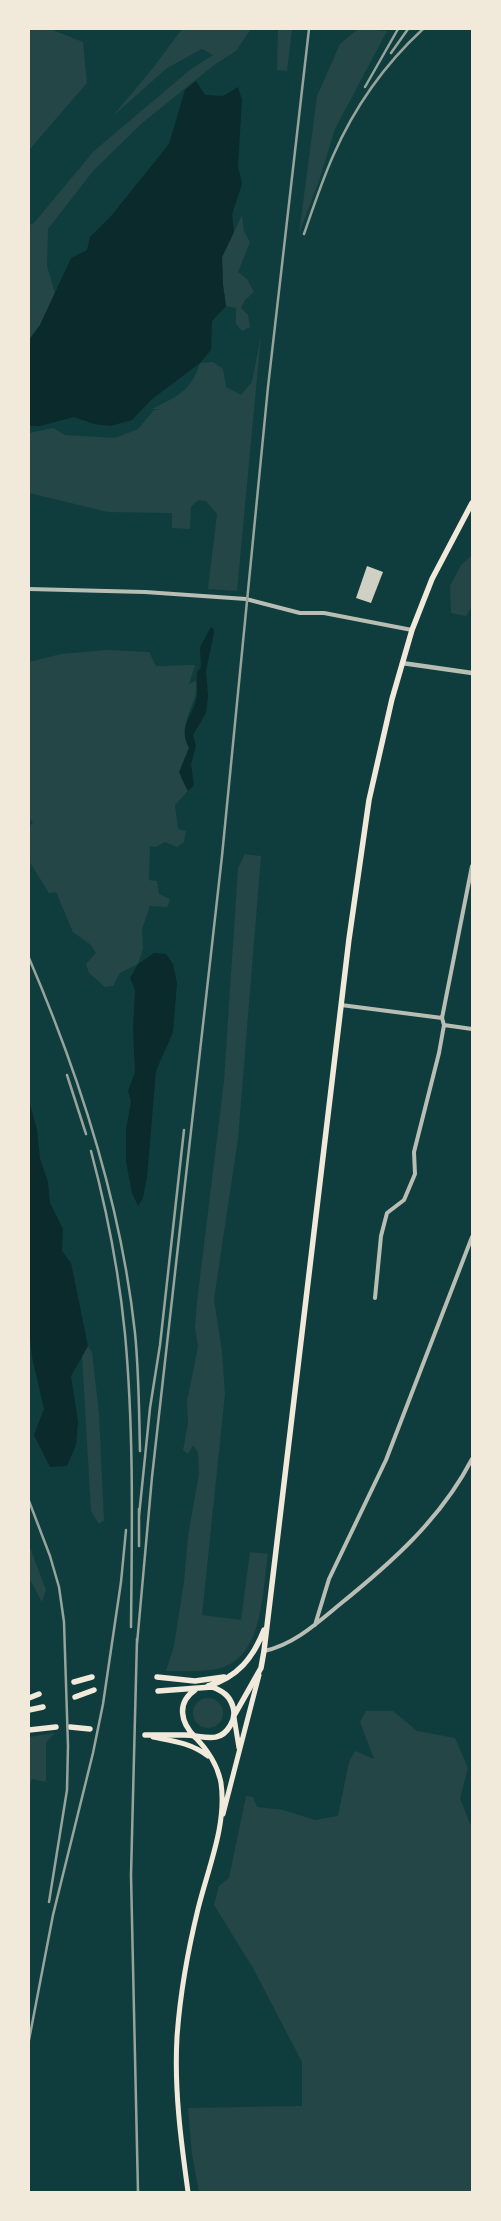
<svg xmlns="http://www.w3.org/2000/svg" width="501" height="2221" font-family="'Fira Sans',sans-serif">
	<rect width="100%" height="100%" fill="#0f3d3e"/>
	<path fill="#244646" d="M29,29h21l33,13 4,41 -58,67z
		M182,29h69l-15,22 -22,14 -73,59 -48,47 -45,58 -1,37 8,27 -15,32 -11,15v-115l5,-2 60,-72 97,-82 22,-14 -11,-6 -35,19 -55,49 41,-49z
		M278,29h14l-5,42 -10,-1z
		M358,29l29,2 -52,98 -15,49 -21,56 18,-138 23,-52z
		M242,215l2,16 6,11 -12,30 9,7 7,13 -9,8 -4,8 7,7 2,12 -8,4 -6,-7v-16l-10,-2 -3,-21 -1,-28z
		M261,335l-24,256 -29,-2 9,-75 -11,-13 -8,-1 -7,7 -1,22 -18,-1v-15l-64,-1 -79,-19v-60l24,-5 12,7 50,3 23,-9 16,-19 9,-1h-11c25,-13 39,-17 48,-46l13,-1 10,7 3,18 15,8 11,-13z
		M472,555v53l-2,1 -4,7 -15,-3 -1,-27 11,-21z
		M107,650l42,2 7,14 39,-1 -6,19 7,-3c1,19 -5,22 -9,38 -2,9 3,19 2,28 -1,22 -17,18 -1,44l-13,14 3,24 8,2 -2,11 -7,5 -12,-5 -9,5 -6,-1 -1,34 8,1 2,13 11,5 -3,8 -17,-1 -8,23 1,19 -5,16 -18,9 -7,13 -8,1 -16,-14 -3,-9 10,-11 -5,-8 -18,-13 -17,-40 -7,1 -20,-32v-35l4,-3 -4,-5v-156l32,-8z
		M245,854l16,2 -23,283 -24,160 8,53 3,42 -23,221 39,5 9,-68 18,2c-6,38 -4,105 -51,115 -17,3 -34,2 -51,2l8,-25 10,-64 4,-46 11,-62 -1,-22 -5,-7 -5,9 -5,-4 5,-27 -1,-22 11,-54 -3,-20 2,-25 27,-221 14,-213z
		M88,1346l4,6 7,62 5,106 -5,4 -8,-13 -9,-156z
		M29,1545l17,45 -4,12 -13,-24z
		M193 1713a15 15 0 1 1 30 0a15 15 0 1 1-30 0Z
		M366,1711h27l24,20 38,7 13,30 -8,30 10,26 2,-1v369h-273l-7,-38 -4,-46 114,-2v-44l-49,-94 -39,-63 5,-19 10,-8 17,-82 7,1 4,10 26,3 32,10 23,-4 11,-54 6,-11 19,8 -14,-37z
		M55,1733l-9,9v40l-14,-3 -3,8v-50z"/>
	<path fill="#0a2a2b" d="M196,81l9,14 18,1 15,-9 4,13 -4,66 4,18 -10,31 2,17 -12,25 1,28 3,21 -14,15 -1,29 -11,13 -49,37 -19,20 -22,6 -16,-2 -20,-7 -34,9h-11v-86l11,-15 31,-67 16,-8 3,-13 21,-21 58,-72 16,-54z
		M211,627l3,2v4l-8,38 2,25 -2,17 -13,22 3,11 -5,18 3,21 -6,6 -9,-19 10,-24c-12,-23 4,-31 8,-52 1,-7 -1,-16 0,-24l4,-5 -1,-20z
		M154,953l12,1 7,10 4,19 -4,49 -17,39 -9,106 -4,21 -5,8 -6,-13 -6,-31v-33l5,-28 -3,-10 7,-19 -2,-42 2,-40 -5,-12 8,-14z
		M30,1105l7,24 3,30 8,23 2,21 13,26 -1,22 9,12 17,83 -17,30 7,45 -2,24 -9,21 -17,1 -16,-32 10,-26 -12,-52 -3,-28z"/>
	<path fill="#cfcfc3" d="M367,566l16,6 -12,31 -15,-5z"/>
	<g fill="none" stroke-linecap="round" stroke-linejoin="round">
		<path stroke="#b8beb3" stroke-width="4" d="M29,589l116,3 101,7 54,14h24l88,17
			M341,1005l101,13
			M444,1025l28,4
			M375,1298l6,-62 6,-23 17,-13 11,-26 -1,-22 25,-99 5,-28 -2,-7 30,-152
			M315,1625l14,-46 57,-119 86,-223
			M264,1651c29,-6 52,-27 75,-46 52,-42 102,-86 133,-146"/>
		<path stroke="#b8beb3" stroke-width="4.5" d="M402,663l70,10"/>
		<path stroke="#f1e9da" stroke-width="5" d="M234,1717l5,31
			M153,1737c20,4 38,6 55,19
			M223,1814l36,-139
			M188,2192c-7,-51 -14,-103 -11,-155 3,-43 11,-87 21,-128 10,-41 29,-84 23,-126 -3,-17 -14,-34 -26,-46"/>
		<path stroke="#f1e9da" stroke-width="5.5" d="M157,1677l38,4 29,-4
			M74,1682l18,-5
			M208,1686c30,-9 45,-28 56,-56
			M195,1690c-19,13 -14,33 0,47
			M75,1697l19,-7
			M29,1698l10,-4
			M29,1710l14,-3
			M235,1714l26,-46 3,-17 85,-712 20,-139 23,-101 20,-69 20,-51 40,-76
			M70,1727l20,2
			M29,1730l27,-3
			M145,1735c13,0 26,0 39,0 18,0 35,10 46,-9 4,-6 5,-12 3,-19 -3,-11 -10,-16 -21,-20l-54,4"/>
		<path stroke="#97a49c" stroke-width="2.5" d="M391,53l17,-24
			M365,87l33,-58
			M304,234c9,-26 18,-53 29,-78 21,-48 52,-92 90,-127
			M29,958c51,119 92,245 106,375 4,40 4,79 5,118
			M67,1075l19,59
			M91,1151c16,60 28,121 34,183 9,98 7,196 6,293
			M29,1501l21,55 9,31 5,35 4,124 -1,44 -18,112
			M139,1516l11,-108 10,-63 24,-215
			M139,1546v-37
			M137,1639l-6,236 7,317
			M137,1644l15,-167 70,-621 46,-469 41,-358
			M29,2040l24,-125 40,-162 10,-49 18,-122 5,-52"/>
	</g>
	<rect width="501" height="2221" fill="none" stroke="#f1e9da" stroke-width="60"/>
</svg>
